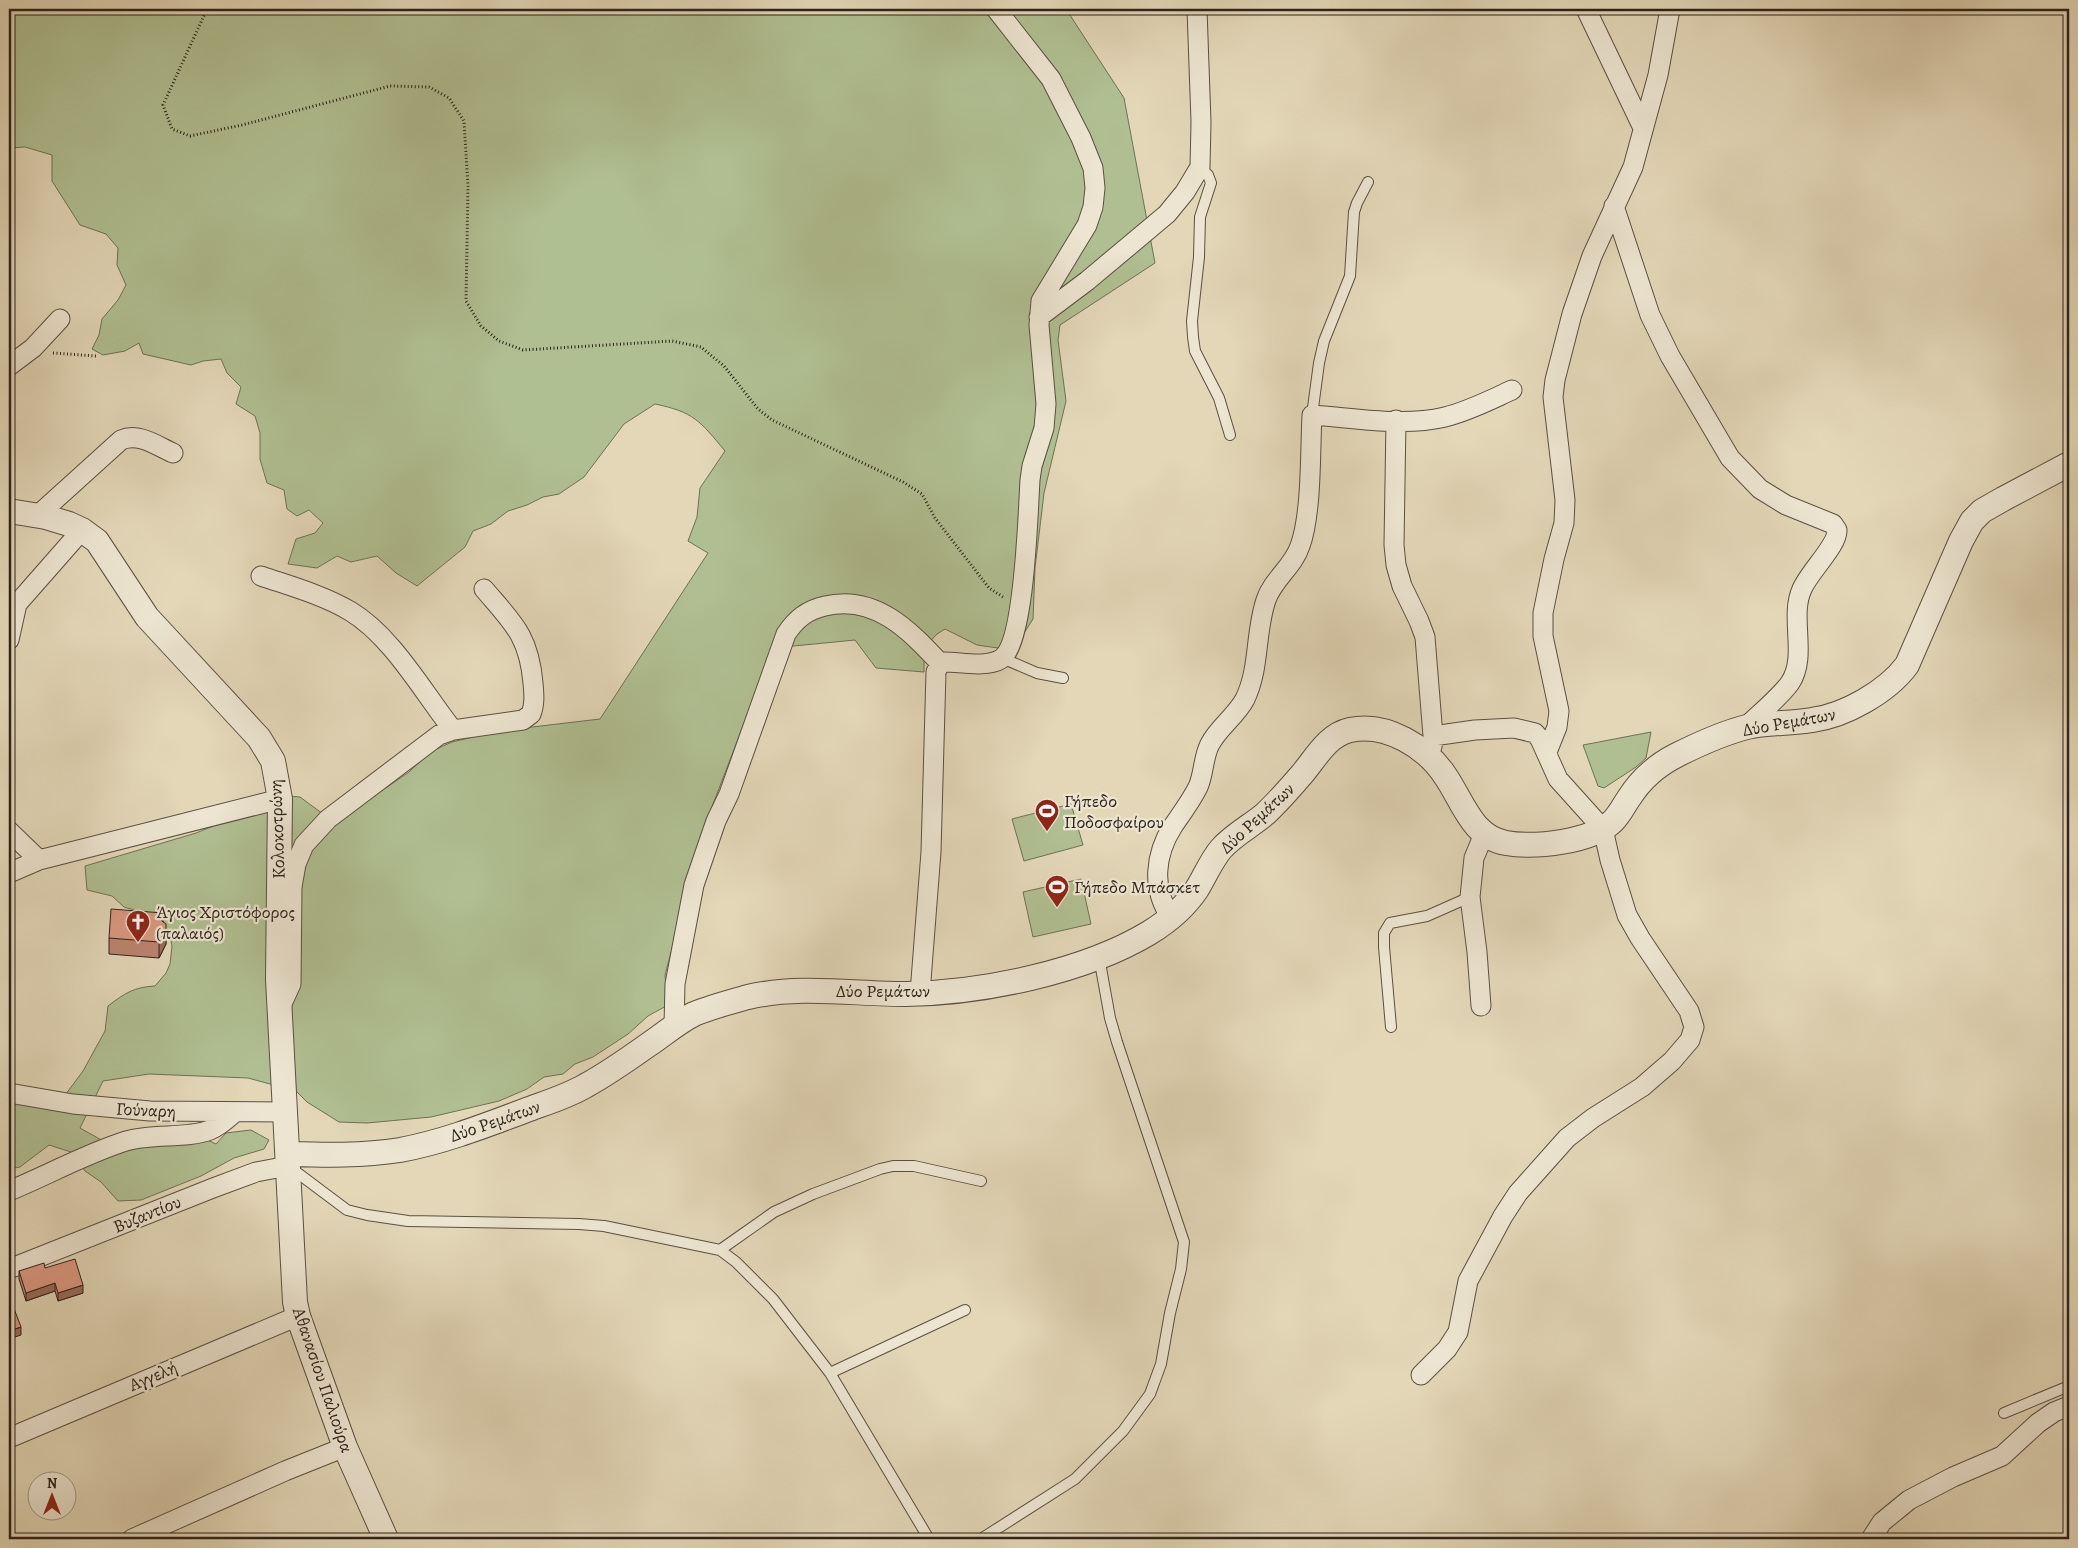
<svg xmlns="http://www.w3.org/2000/svg" width="2078" height="1548" font-family="Alegreya,serif">
	<rect width="100%" height="100%" fill="#e3d7b8"/>
	<filter id="stains"><feTurbulence type="fractalNoise" baseFrequency=".004" numOctaves="4"/><feColorMatrix values="0 0 0 0 .2 0 0 0 0 .09 0 0 0 0 .02 0 0 0 .5 -.17"/></filter>
	<radialGradient id="worn" r=".72"><stop offset=".6" stop-color="#630" stop-opacity="0"/><stop offset="1" stop-color="#630" stop-opacity=".3"/></radialGradient>
	<path fill="#b0bf92" stroke="#6e7156" d="M9,9h1057l58,89 31,165 -95,62 -2,15 8,61 -22,92 -9,75 -2,51 -14,22 -21,7 -21,-3 -32,-16 -8,5 -13,14v24l-48,-4 -21,-28 -82,8 -68,177 -40,150 3,30 -20,11 -20,18 -35,23 -18,7 -12,10 -19,3 -17,12 -28,12 -68,16 -64,6 -28,-1 -32,-20 -11,-11 -48,-13 -99,-4 -46,7 -23,47 25,14 96,-5 15,7 10,-11 25,-3 18,10 -5,9 -30,9 -33,18 -60,24 -23,1 -17,-19 -16,-11 -14,-19 -22,-7 -29,22 -11,2v-75l51,8 23,-31 22,-40 3,-25c17,-13 26,-19 47,-20l11,-13 4,-9 2,-18 -2,-9 -13,-20 -33,-10 -12,-11 -25,-6 -2,-24 111,-33 91,-37 13,1 23,17 35,-7 51,-35 21,-20 22,-10 46,-11 102,-12 108,-166 -20,-12 9,-24 3,-29 25,-37c-25,-30 -31,-39 -70,-47l-31,20 -40,53 -25,17 -16,3 -16,8 -19,6 -17,13 -18,7 -8,16 -48,39 -21,-13 -19,-17 -26,6 -14,-6 -20,12 -29,-4 8,-25 19,-6 8,-10 -14,-13 -12,6 -10,-7 -3,-19 -17,-7 -7,-24v-26l-5,-17 -19,-12 5,-17 -14,-14 -6,-14 -18,2 -12,4 -48,-11 -4,-11 -14,8 -22,4 -11,-6 7,-14 3,-16 16,-19 8,-15 -9,-20 1,-17 -12,-14 -26,-9 -28,-44v-26l-27,-8 -16,1z
		M1651,732l-5,26 -10,9 -32,21 -6,-2 -15,-41z
		M1071,804l12,41 -59,16 -12,-42z
		M1081,879l10,45 -58,13 -10,-45z"/>
	<g fill="none" stroke-linecap="round" stroke-linejoin="round">
		<defs>
			<path id="service" d="M1200,167l8,8 3,8 -11,34 -1,40 -7,64 1,16 2,14 24,47 11,37
				M1312,415l7,-52 5,-22 26,-65 4,-64 3,-9 11,-21
				M1002,658l35,15 26,5
				M1391,1027l-7,-80v-14l6,-10 37,-7 43,-19
				M291,1168l56,42 20,5 41,6 171,3 25,2 116,24 16,12 37,37 57,74 99,166
				M720,1250l54,-38 39,-18 67,-25 13,-3h21l67,15
				M830,1373l135,-63
				M2004,1413l65,-27
				M981,1539l94,-60 48,-48 27,-37 11,-30 9,-51 11,-44 3,-27 -67,-200 -7,-24 -11,-61"/>
			<path id="minor" d="M1586,9l56,117
				M1614,206l36,109 20,41 60,102 30,31 26,16 47,19 4,6c1,15 -28,42 -35,59 -13,28 6,67 -12,94 -10,14 -32,32 -44,44
				M1039,317l48,-36 80,-67 18,-22 15,-25 1,-45 -4,-113
				M9,366l24,-18 27,-29
				M1396,420l-2,125 2,20 6,21 17,35 6,16 8,99 -1,11
				M37,516l84,-76c18,-8 36,6 52,13
				M261,576c29,10 62,19 89,35 42,25 73,81 103,119
				M9,603l8,1 65,-74
				M9,640l8,-36
				M1547,752l10,-25 2,-16 -16,-75v-23l11,-54 10,-36 1,-23 -12,-103 2,-17 17,-66 20,-58 41,-89 25,-92 12,-66
				M9,831l30,29
				M9,873l30,-13 241,-61
				M1171,917c-20,-28 -16,-63 2,-91 9,-13 18,-25 25,-39 6,-13 5,-30 12,-43 9,-17 26,-28 35,-45 15,-31 10,-67 21,-99 7,-21 27,-33 34,-54 12,-33 10,-95 12,-131 43,3 91,12 133,2 24,-6 45,-17 67,-27
				M920,993l11,-141 5,-180 4,-9 5,-1c16,0 41,6 56,-3 24,-16 27,-148 29,-179l2,-14 12,-38 2,-24 -7,-79 2,-24 46,-76 6,-18 2,-19 -2,-20 -12,-30 -30,-59 -55,-70
				M1481,1006l-4,-54 -7,-55 4,-39 10,-24
				M280,1008l11,-24 1,-97 4,-23 8,-19 24,-26 111,-84 14,-5 70,-10 8,-6c4,-10 3,-20 2,-31 -4,-47 -20,-60 -49,-94
				M674,1026l1,-42 19,-99 22,-64 13,-27 57,-160c10,-15 21,-24 39,-28 50,-12 84,24 115,57
				M9,1093l64,11 77,7 134,1
				M9,1191c39,-16 76,-37 117,-50 27,-8 60,-2 84,-11 10,-4 17,-11 25,-18
				M9,1269l204,-81 43,-16 32,-6
				M1421,1375l26,-26 11,-17 10,-51 35,-65 15,-23 49,-55 26,-20 49,-31 30,-26 18,-21 4,-13 -5,-16 -49,-73 -13,-23 -17,-55 -7,-31 -45,-50 -18,-40 -5,-6 -21,-5 -39,2 -42,6
				M9,1438l289,-122
				M132,1539l153,-68 60,-24
				M1871,1539l11,-17 27,-22 44,-23 49,-21 36,-33 16,-11 15,-6"/>
			<path id="tertiary" d="M9,511l37,6 23,7 13,6 15,11 50,76 112,121 14,23 7,38 -2,180 17,323 3,14 47,131 41,92
				M288,1154c37,1 74,2 112,-4 43,-8 84,-24 124,-39 21,-8 42,-14 61,-25 22,-12 42,-26 63,-41 15,-10 30,-23 46,-31 17,-7 36,-12 54,-17 52,-12 106,-3 158,-3 76,-1 178,-22 243,-61 18,-11 36,-26 48,-44 8,-13 14,-28 24,-40 12,-14 30,-23 44,-35 14,-13 26,-27 38,-41 14,-17 25,-38 47,-43 36,-8 77,17 96,47 17,25 26,60 60,66 29,5 86,-1 107,-22 7,-7 11,-16 16,-23 12,-19 28,-33 48,-43 22,-11 46,-22 70,-28 21,-5 43,-3 65,-7 32,-4 75,-28 95,-55l54,-124 11,-20 10,-10 21,-12 66,-35"/>
		</defs>
		<use href="#service" stroke="#5a5042" stroke-width="12"/>
		<use href="#minor" stroke="#5a5042" stroke-width="21"/>
		<use href="#tertiary" stroke="#5a5042" stroke-width="26"/>
		<path stroke="#2d231b" stroke-width="3" stroke-dasharray="1 2.5" stroke-linecap="butt" d="M207,9l-44,96 9,24 18,7 52,-11 148,-39 39,1 20,11 15,23 4,65 -2,115 15,25 18,15 24,9 149,-9 29,6 23,19 34,43 14,11 131,62 19,12 13,24 54,70 14,9
			M53,353l43,3"/>
		<use href="#service" stroke="#ede5d1" stroke-width="10"/>
		<use href="#minor" stroke="#ede5d1" stroke-width="19"/>
		<use href="#tertiary" stroke="#ede5d1" stroke-width="24"/>
	</g>
	<path fill="#bd8470" stroke="#2d231b" d="M163,921l3,23 -7,14 -50,-4v-16z
		M45,1268l38,25 -25,8 -3,-10 -29,10 -7,-22v-8z"/>
	<path fill="#9a6b5b" stroke="#2d231b" d="M163,913v16l3,-1v16l-7,14v-16z
		M55,1283v8l-29,10v-8z
		M83,1285v8l-25,8v-8z
		M21,1327v8l-12,4v-8z"/>
	<path fill="#dc9982" stroke="#2d231b" d="M111,909l52,4 -1,8 4,3v4l-7,14 -50,-4z
		M75,1259l8,26 -25,8 -3,-10 -29,10 -7,-22 25,-8 1,5z
		M10,1298l11,29 -12,4v-32z"/>
	<defs>
		<symbol id="stadium-pin" viewBox="-11 -11 22 30"><path d="M0 17L-7.5 6A9.5 9.5 0 1 1 7.5 6Z" fill="#8f2418" stroke="#ede5d1"/><path d="M0-5a6.5 5 0 1 0 0 10a6.5 5 0 1 0 0-10ZM-3.5-1.8h7v3.6h-7Z" fill="#fff"/></symbol>
		<symbol id="church-pin" viewBox="-11 -11 22 30"><path d="M0 17L-7.5 6A9.5 9.5 0 1 1 7.5 6Z" fill="#8f2418" stroke="#ede5d1"/><path d="M-1.2-6h2.4v3.5h3.3v2.4h-3.3V6h-2.4V-.1h-3.3v-2.4h3.3Z" fill="#fff"/></symbol>
	</defs>
	<g fill-rule="evenodd">
		<use href="#stadium-pin" x="1033" y="797" width="28" height="38"/>
		<use href="#stadium-pin" x="1043" y="873" width="28" height="38"/>
		<use href="#church-pin" x="124" y="908" width="28" height="38"/>
	</g>
	<g text-anchor="middle" dominant-baseline="central" stroke-width="4.5" stroke-linejoin="round" paint-order="stroke">
		<g font-size="18" fill="#2d231b" stroke="#ede5d1">
			<text transform="translate(1789 722) rotate(-10)">Δύο Ρεμάτων</text>
			<text transform="translate(1257 818) rotate(-43)">Δύο Ρεμάτων</text>
			<text transform="translate(277 829) rotate(-92)">Κολοκοτρώνη</text>
			<text x="883" y="991">Δύο Ρεμάτων</text>
			<text transform="translate(146 1110) rotate(3)">Γούναρη</text>
			<text transform="translate(495 1121) rotate(-19)">Δύο Ρεμάτων</text>
			<text transform="translate(147 1214) rotate(-22)">Βυζαντίου</text>
			<text transform="translate(153 1376) rotate(-23)">Αγγελή</text>
			<text transform="translate(323 1380) rotate(71)">Αθανασίου Παλιούρα</text>
		</g>
		<g font-size="18" fill="#2d231b" stroke="#ede5d1" text-anchor="start">
			<text x="1064" y="801">Γήπεδο<tspan x="1064" dy="21">Ποδοσφαίρου</tspan></text>
			<text x="1074" y="887">Γήπεδο Μπάσκετ</text>
			<text x="156" y="912">Άγιος Χριστόφορος<tspan x="156" dy="21">(παλαιός)</tspan></text>
		</g>
	</g>
	<rect width="2078" height="1548" fill="none" stroke="#e3d7b8" stroke-width="30"/>
	<rect x="10" y="10" width="2058" height="1528" fill="none" stroke="#2d231b" stroke-width="2.5"/>
	<rect x="15" y="15" width="2048" height="1518" fill="none" stroke="#2d231b"/>
	<g transform="translate(52 1496)"><circle r="24" fill="#ede5d1" stroke="#a09788"/>
	<path d="M0-4L9 19L0 12L-9 19Z" fill="#8f2418"/>
	<text y="-8" font-size="14" font-weight="bold" text-anchor="middle" fill="#2d231b">N</text>
	</g>
	<rect width="100%" height="100%" filter="url(#stains)"/>
	<rect width="100%" height="100%" fill="url(#worn)"/>
</svg>
